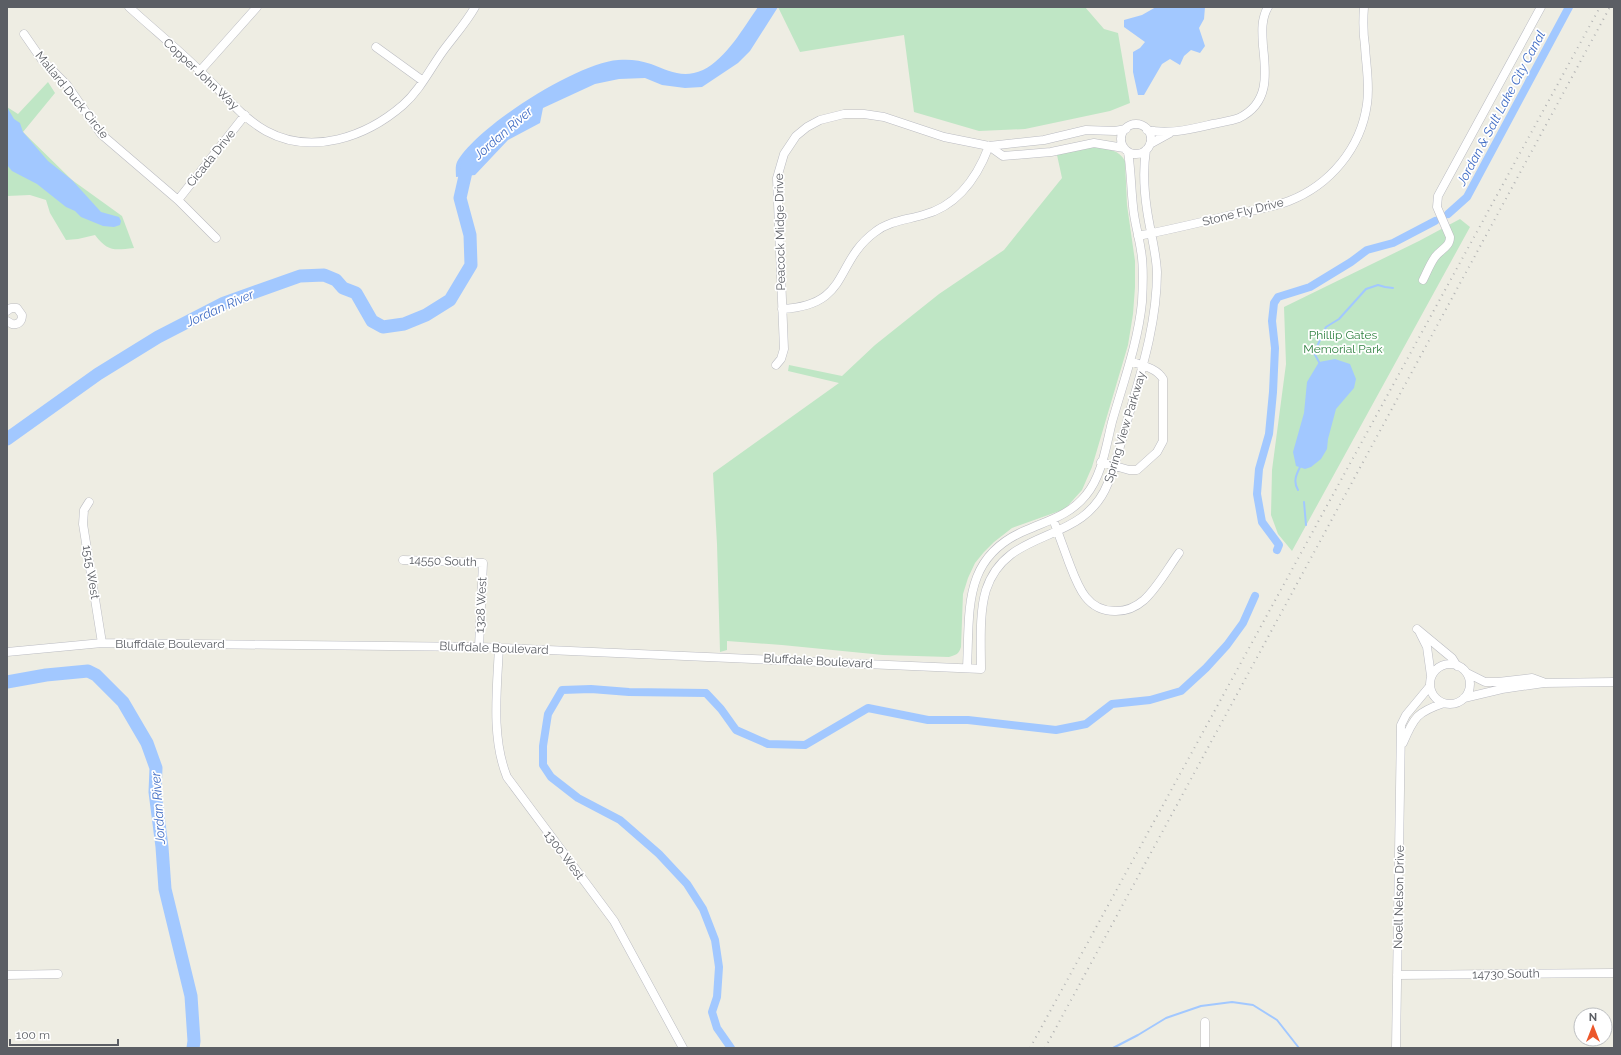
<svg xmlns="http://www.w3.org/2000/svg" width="1621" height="1055" font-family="Raleway,sans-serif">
	<rect width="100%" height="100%" fill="#eeede3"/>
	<path fill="#bfe6c5" d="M778,7h307l19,22 14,4 12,70 -20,8 -85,18 -46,2 -65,-19 -10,-77 -104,17z
		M48,82l7,11 -32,39 49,48 50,36 12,32c-20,2 -26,4 -39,-13l-17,4 -12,1 -16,-27 -4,-13 -16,-5 -23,1v-89l11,7z
		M1097,147c12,2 22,3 28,14l2,44 8,56v26l-2,27 -5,31 -36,122 -10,23 -17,19 -53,19 -18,14 -10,10 -9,11 -7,15 -5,16 -2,53c-2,7 -5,8 -12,10l-66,-2 -101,-10 -55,-4v9l-7,2 -3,-108 -4,-71 126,-90 -51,-12 1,-6 53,11 33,-31 64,-51 65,-44 58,-72 -5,-23 28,-7z
		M1460,219l10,8 -178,324 -14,-17 -7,-19 1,-45 14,-106 -2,-57 135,-66z"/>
	<path fill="#a2c8ff" d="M758,7h20l-28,44 -12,12 -36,24 -17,1 -23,-3 -17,-7 -26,1 -24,5 -52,24 -3,15 -32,17 -33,35 -19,2c0,-4 -1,-11 1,-15 20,-36 120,-99 161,-102 11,-1 22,0 33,4 18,7 32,15 52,6 23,-11 41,-43 55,-63z
		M1156,7h49l-1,12 -5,9 6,18 -5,7 -9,-3 -7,6 -4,9 -10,-6 -8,5 -18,31h-6l-5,-23v-20l7,-4 5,-6 -21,-15v-7l18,-5z
		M7,107l7,12 6,4 3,9 25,29 24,19 29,32 18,5 2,4 -1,4 -6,2 -11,-1 -22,-9 -6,-6 -9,-4 -29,-23 -25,-13 -5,-6z
		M1335,359l15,5 6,15 -2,9 -18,21 -8,30 -1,10 -6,10 -10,8 -6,2 -9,-3 -3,-14 11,-39 3,-31 12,-20z"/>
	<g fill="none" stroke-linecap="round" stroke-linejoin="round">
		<path stroke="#a2c8ff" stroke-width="2" d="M1319,362l-5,-9 12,-26 13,-8 27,-30 12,-4 7,2 8,1
			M1298,490c-5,-8 -2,-15 2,-23
			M1304,502l2,23
			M1113,1048l25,-13 28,-17 35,-12 31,-4 21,3 24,15 22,28"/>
		<path stroke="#a2c8ff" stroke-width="8" d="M1448,214l19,-17 102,-190
			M1277,550l2,-5 -17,-23 -5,-28 2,-25 10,-35 4,-42 2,-44 -3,-27 2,-18 4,-6 32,-10 41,-25 16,-12 26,-7 42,-22
			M731,1048l-14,-20 -5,-16 5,-15 2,-30 -4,-27 -12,-31 -16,-25 -28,-30 -39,-34 -42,-22 -27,-21 -8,-12v-19l5,-32 14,-24 29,-1 38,3 77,1 15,16 15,21 32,14 37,1 63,-37 60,12h40l88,10 30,-6 26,-20 38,-4 31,-9 25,-23 21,-23 16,-22 12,-27"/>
		<path stroke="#a2c8ff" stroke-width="13" d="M7,439l91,-65 60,-37 66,-34 76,-27 24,-1 12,5 7,8 13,5 16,28 11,6 21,-3 22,-9 24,-15 21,-35 -1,-30 -10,-37 8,-35 2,-2
			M7,682l39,-7 42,-4 8,4 27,27 24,41 9,25 -1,24 7,55 3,42 26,107 3,45 -1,7"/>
		<defs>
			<path id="minor" d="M129,7c24,22 49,42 72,65 21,20 40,45 65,59 46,25 100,6 137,-26 17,-15 27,-36 40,-54 11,-15 23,-28 32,-44
				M24,34l18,26 25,25 34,49 77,66 38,38
				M376,47l47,34
				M200,71l57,-64
				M1121 139a15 15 0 1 1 30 0a15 15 0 1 1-30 0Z
				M1147,130c22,5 44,-1 66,-6 9,-2 18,-3 26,-6 31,-15 27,-45 24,-72 -1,-14 -2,-27 5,-39
				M1150,144l20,-11
				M989,146l14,10 48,-4 43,-9 30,5
				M178,200l67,-85
				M1138,236c30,-6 60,-13 89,-20 21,-5 43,-8 62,-15 41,-16 72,-53 78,-97 3,-20 -1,-38 -2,-58 -2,-13 -2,-26 -1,-39
				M1423,280c4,-8 7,-16 12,-23 6,-8 15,-10 15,-20l-13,-30 1,-11 103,-189
				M782,309c69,-4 51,-46 93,-77 14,-11 31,-12 48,-17 35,-9 54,-37 66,-69
				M7,311l4,-3h6l5,7c0,6 -3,10 -10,9l-5,-3
				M776,365l5,-6 3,-10 -7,-171 7,-24 12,-18 11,-9 13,-7 24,-6h20l20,3 60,20 45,9 55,-6 42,-10 29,1 11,-2
				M1101,462l28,8h8l20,-18 6,-11v-62c-6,-11 -22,-14 -33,-18
				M89,502l-5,8 -1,14 19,119
				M1053,519c5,14 10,27 15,41 9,23 17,52 48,51 11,0 20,-4 28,-11 14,-13 24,-32 35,-47
				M403,560l80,3 -4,84
				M1417,629l35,29 5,8
				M1420,633l7,14 4,29
				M499,647c-2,43 -8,90 8,130l107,144 69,127
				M7,652l95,-9 377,4 502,22c0,-25 -2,-56 5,-79 21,-65 97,-43 122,-107 9,-23 15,-48 22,-72 13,-45 27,-91 27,-139 -1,-21 -7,-41 -10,-62 -3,-20 -4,-41 -1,-60
				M1430 684a20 20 0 1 1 40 0a20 20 0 1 1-40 0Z
				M967,668c3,-60 -5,-113 62,-139 21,-9 42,-15 57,-34 16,-19 20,-49 26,-73 11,-39 26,-79 30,-120 1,-17 2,-35 -1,-51 -2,-15 -7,-30 -8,-45 -2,-18 -2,-36 -5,-54
				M1467,673l18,9h13l34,-4 11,4
				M1464,698l38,-9 42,-6 70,-1
				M1403,743c11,-26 14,-31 41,-40
				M7,975l51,-1
				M1397,975l217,-2
				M1205,1022v26
				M1396,1048l5,-323 5,-10 24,-29"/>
		</defs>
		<use href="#minor" stroke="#bbbcc2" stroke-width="9"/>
		<use href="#minor" stroke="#fff" stroke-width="8"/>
		<path stroke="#b4b5b5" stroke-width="2" stroke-dasharray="1 5" stroke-linecap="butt" d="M1030,1048l570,-1041
			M1045,1048l565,-1041"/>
	</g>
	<g text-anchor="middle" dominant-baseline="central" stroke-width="3.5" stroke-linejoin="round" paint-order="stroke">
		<g font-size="12" fill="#5b5e64" stroke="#fff">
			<text transform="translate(201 74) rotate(43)">Copper John Way</text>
			<text transform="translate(72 95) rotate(51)">Mallard Duck Circle</text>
			<text transform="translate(211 158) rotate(-51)">Cicada Drive</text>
			<text transform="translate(1243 212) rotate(-14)">Stone Fly Drive</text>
			<text transform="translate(780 232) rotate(-91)">Peacock Midge Drive</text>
			<text transform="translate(1125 427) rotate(-73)">Spring View Parkway</text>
			<text transform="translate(443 561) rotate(2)">14550 South</text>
			<text transform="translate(91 572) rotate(81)">1515 West</text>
			<text transform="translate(481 605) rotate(-87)">1328 West</text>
			<text x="170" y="644">Bluffdale Boulevard</text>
			<text transform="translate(494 648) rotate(2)">Bluffdale Boulevard</text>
			<text transform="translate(818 661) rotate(3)">Bluffdale Boulevard</text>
			<text transform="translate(564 855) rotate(53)">1300 West</text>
			<text transform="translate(1399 897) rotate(-89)">Noell Nelson Drive</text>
			<text transform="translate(1506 974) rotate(-1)">14730 South</text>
		</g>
		<g font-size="12" fill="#328343" stroke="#fff">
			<text x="1343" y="335">Phillip Gates<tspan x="1343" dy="14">Memorial Park</tspan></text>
		</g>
		<g font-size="13" font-style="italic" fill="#426ec5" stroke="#fff">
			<text transform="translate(1501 108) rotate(-62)">Jordan &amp; Salt Lake City Canal</text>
			<text transform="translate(503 133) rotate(-41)">Jordan River</text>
			<text transform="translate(220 308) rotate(-24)">Jordan River</text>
			<text transform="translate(158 808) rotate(-94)">Jordan River</text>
		</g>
	</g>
	<rect width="1621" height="1055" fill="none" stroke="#5b5e64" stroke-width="16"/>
	<g transform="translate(1593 1027)"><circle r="19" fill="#ffffff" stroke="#bdbfc1"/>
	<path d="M0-3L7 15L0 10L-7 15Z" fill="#ec582b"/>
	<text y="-6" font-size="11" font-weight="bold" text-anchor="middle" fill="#5b5e64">N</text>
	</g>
	<path d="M10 1039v6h108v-6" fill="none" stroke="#5b5e64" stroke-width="2"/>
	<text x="16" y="1039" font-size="12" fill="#5b5e64" stroke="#ffffff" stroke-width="3" paint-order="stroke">100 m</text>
</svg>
